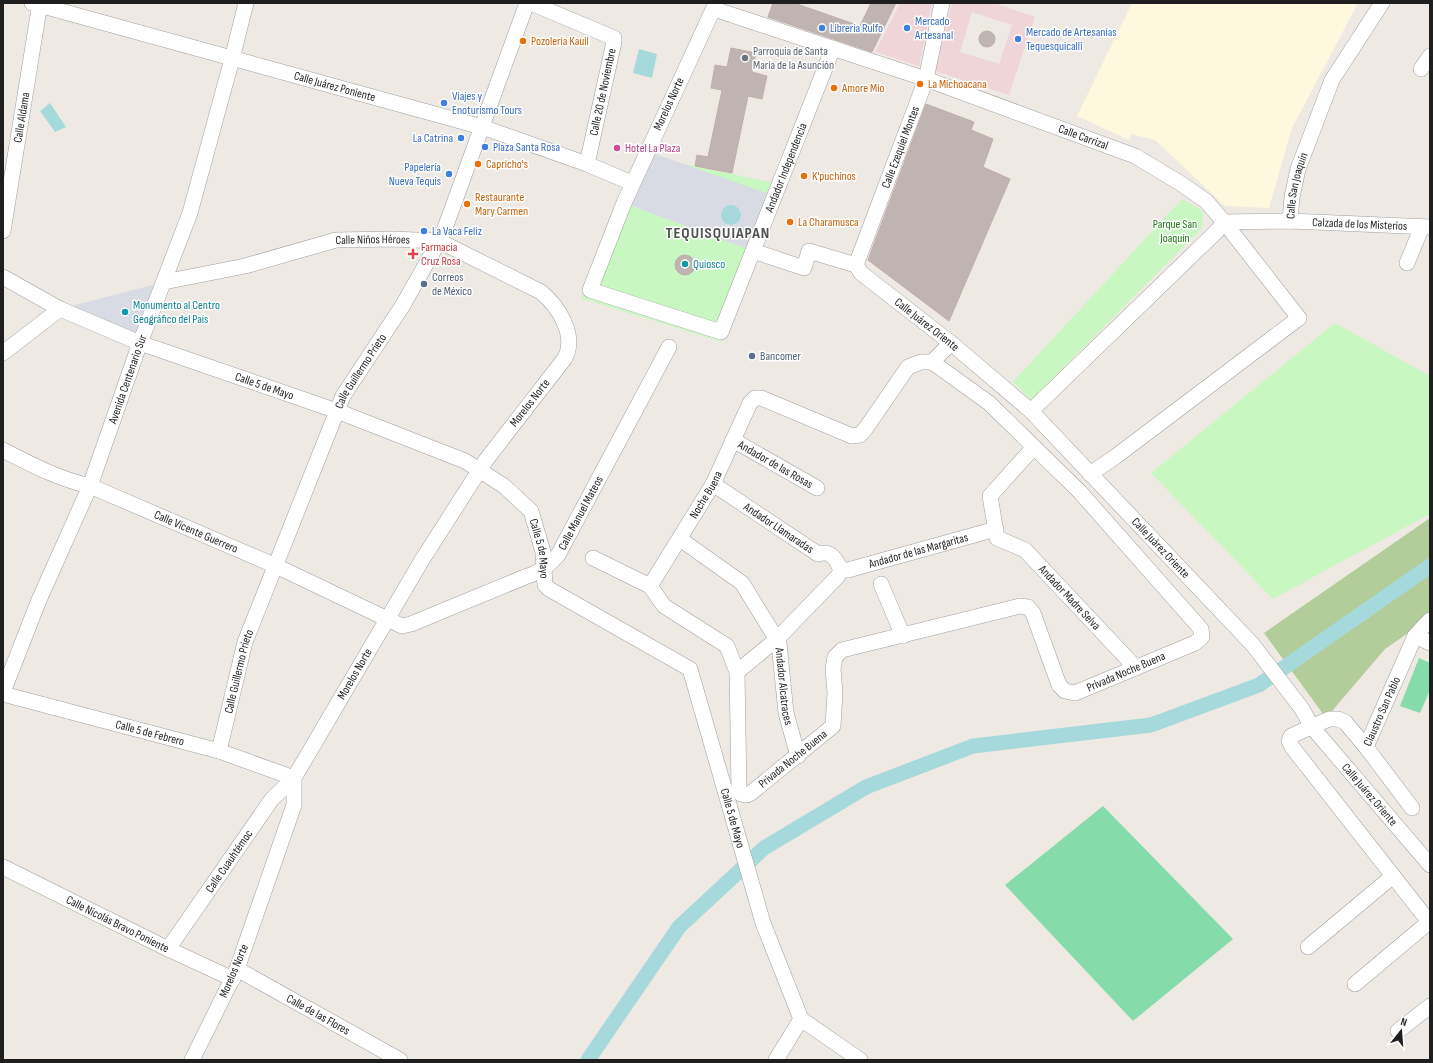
<svg xmlns="http://www.w3.org/2000/svg" width="1433" height="1063" font-family="'Sofia Sans Condensed',sans-serif">
	<rect width="100%" height="100%" fill="#efe9e4"/>
	<path fill="#efd4d8" fill-rule="evenodd" d="M900,3h32l-13,63 -44,-14z
		M952,3h42l41,14 -26,78 -74,-24zM972,12l40,13 -13,39 -39,-12z"/>
	<path fill="#fef8de" d="M1132,3h226l-66,125 -23,80 -44,-2 -70,-66 -24,-6 -2,6 -52,-24z"/>
	<path fill="#b3cd9a" d="M1430,518v100l-45,31 -59,69 -62,-85z"/>
	<path fill="#c8f7c2" d="M647,156l128,27 -53,159 -141,-44z
		M1182,199l21,12 -1,17 -171,172 -18,-18z
		M1335,323l95,53v138l-157,85 -122,-126z"/>
	<path fill="#85dba9" d="M1419,658l11,5v27l-10,23 -20,-7z
		M1103,806l130,133 -100,82 -128,-136z"/>
	<path fill="#d9dbe4" d="M647,151l128,45 -22,55 -129,-48z
		M164,282l-25,60 -79,-33z"/>
	<path fill="#a6d9db" d="M639,49l18,5 -5,24 -19,-5z
		M50,103l16,24 -11,5 -15,-21z
		M721 215a10 10 0 1 1 20 0a10 10 0 1 1-20 0Z"/>
	<g fill="none" stroke-linecap="round" stroke-linejoin="round">
		<path stroke="#a6d9db" stroke-width="15" d="M588,1060l91,-133 85,-79 102,-61 107,-41 178,-21 108,-40 171,-119"/>
	</g>
	<path fill="#bfb4b1" stroke="#c0ada7" d="M773,3h21l66,23 11,-23h25l-24,49 -104,-35z
		M979 39a8 8 0 1 1 16 0a8 8 0 1 1-16 0Z
		M731,48l25,5 -4,19 15,4 -5,23 -14,-3 -16,77 -37,-7 2,-11 11,2 14,-67 -11,-2 4,-23 12,2z
		M926,104l48,18 -3,8 22,9 -10,28 27,12 -61,142 -81,-61z
		M675 265a10 10 0 1 1 20 0a10 10 0 1 1-20 0Z"/>
	<g fill="none" stroke-linecap="round" stroke-linejoin="round">
		<defs>
			<g id="minor">
				<path id="s1" d="M32,3l450,124 105,37 45,19"/>
				<path d="M531,3l83,35v4l-27,122"/>
				<path id="s2" d="M716,3l-92,200 -34,87 131,42 112,-284"/>
				<path id="s3" d="M714,9l212,70 209,77 45,27 26,18 18,21 75,96 -184,139 -25,17"/>
				<path d="M1421,69l9,-13"/>
				<path id="s4" d="M1290,221l2,-24 6,-28 34,-89 50,-77"/>
				<path id="s5" d="M3,231l37,-228"/>
				<path d="M753,251l51,17 5,-17 47,14"/>
				<path d="M1407,263l15,-36"/>
				<path id="s6" d="M856,265l5,8 90,70 80,68 222,234 49,64 10,18 118,138"/>
				<path id="s7" d="M856,265l70,-186 16,-76"/>
				<path id="s8" d="M3,277l57,32 80,34 197,68 128,50 39,25 27,25 12,41 2,33 4,4 141,80 73,254 38,96"/>
				<path id="s9" d="M164,282l81,-16 91,-26 56,-1 47,2 102,51c17,14 36,43 24,66l-79,102 -64,100 -128,218v27l-57,164 -45,91"/>
				<path d="M3,353l57,-44"/>
				<path id="s10" d="M932,362l57,41 91,89 121,137 1,8 -7,6 -120,50 -10,-2 -6,-6 -26,-72 -5,-6 -8,-1 -178,44 -7,7 -2,12 2,24 -2,33 -82,67 -4,2 -6,-1 -2,-5 -2,-117 -10,-26 -63,-40 -14,-20 63,-102 37,-81 5,-5h6l91,38 8,-1 6,-7 42,-61 13,-5h11l19,-19"/>
				<path id="s11" d="M1031,411l186,-180 7,-9 66,-1 140,6"/>
				<path id="s12" d="M733,440l84,48"/>
				<path id="s13" d="M1034,447l-44,49 7,42 28,12 111,118"/>
				<path id="s14" d="M3,450c29,15 56,29 87,36l186,80 126,60 9,-2 114,-47c14,-4 24,-11 33,-22l111,-208"/>
				<path id="s15" d="M713,484l105,70c13,-4 18,5 23,16"/>
				<path id="s16" d="M680,539l62,44 37,60 7,70 12,43"/>
				<path d="M593,558l57,28"/>
				<path id="s17" d="M841,570h7l148,-41"/>
				<path d="M881,584l22,52"/>
				<path d="M1415,636l15,7"/>
				<path d="M737,672l40,-33 61,-63 3,-6"/>
				<path id="s18" d="M3,692l36,-92 51,-114 50,-143 50,-130 42,-154 14,-56"/>
				<path id="s19" d="M3,694l216,57 75,27"/>
				<path id="s20" d="M1366,747l49,-111 10,-11 5,-5"/>
				<path id="s21" d="M219,751l26,-109 92,-231 6,-15 60,-91 36,-64 6,-13 82,-225"/>
				<path d="M1412,808l-46,-61 -21,-25 -7,-3h-9l-38,17 -2,5 3,6 138,176"/>
				<path id="s22" d="M3,867l165,82 65,30"/>
				<path d="M1308,947l85,-71"/>
				<path id="s23" d="M168,949l104,-150 22,-21"/>
				<path id="s24" d="M237,969l163,91"/>
				<path d="M1355,984l74,-62"/>
				<path d="M801,1019l59,41"/>
				<path d="M1398,1031l32,-25"/>
				<path d="M776,1060l25,-41"/>
			</g>
		</defs>
		<use href="#minor" stroke="#9f9f9f" stroke-width="16"/>
		<use href="#minor" stroke="#fff" stroke-width="15"/>
	</g>
	<g fill="#3f7fe0" stroke="#fff" stroke-width="1.5">
		<circle cx="822" cy="28" r="4"/>
		<circle cx="907" cy="28" r="4"/>
		<circle cx="1018" cy="39" r="4"/>
		<circle cx="444" cy="103" r="4"/>
		<circle cx="461" cy="138" r="4"/>
		<circle cx="485" cy="147" r="4"/>
		<circle cx="449" cy="174" r="4"/>
		<circle cx="424" cy="231" r="4"/>
	</g>
	<g fill="#e8710a" stroke="#fff" stroke-width="1.5">
		<circle cx="523" cy="41" r="4"/>
		<circle cx="920" cy="84" r="4"/>
		<circle cx="834" cy="88" r="4"/>
		<circle cx="478" cy="164" r="4"/>
		<circle cx="804" cy="176" r="4"/>
		<circle cx="467" cy="204" r="4"/>
		<circle cx="790" cy="222" r="4"/>
	</g>
	<circle fill="#6b7280" stroke="#fff" stroke-width="1.5" cx="745" cy="58" r="4"/>
	<circle fill="#d1479c" stroke="#fff" stroke-width="1.5" cx="617" cy="148" r="4"/>
	<path fill="#e0444e" stroke="#fff" stroke-width="1.5" d="M411 248h4v4h4v4h-4v4h-4v-4h-4v-4h4z"/>
	<g fill="#0f9aa8" stroke="#fff" stroke-width="1.5">
		<circle cx="685" cy="264" r="4"/>
		<circle cx="125" cy="312" r="4"/>
	</g>
	<g fill="#5c6f8a" stroke="#fff" stroke-width="1.5">
		<circle cx="424" cy="284" r="4"/>
		<circle cx="752" cy="356" r="4"/>
	</g>
	<g text-anchor="middle" dominant-baseline="central" stroke-width="3" stroke-linejoin="round" paint-order="stroke">
		<g font-size="12" fill="#366cbe" stroke="#fff" text-anchor="start">
			<text x="915" y="21">Mercado<tspan x="915" dy="14">Artesanal</tspan></text>
			<text x="830" y="28">Librería Rulfo</text>
			<text x="1026" y="32">Mercado de Artesanías<tspan x="1026" dy="14">Tequesquicalli</tspan></text>
			<text x="452" y="96">Viajes y<tspan x="452" dy="14">Enoturismo Tours</tspan></text>
			<text x="453" y="138" text-anchor="end">La Catrina</text>
			<text x="493" y="147">Plaza Santa Rosa</text>
			<text x="441" y="167" text-anchor="end">Papelería<tspan x="441" dy="14">Nueva Tequis</tspan></text>
			<text x="432" y="231">La Vaca Feliz</text>
		</g>
		<g font-size="12" fill="#c56008" stroke="#fff" text-anchor="start">
			<text x="531" y="41">Pozolería Kauil</text>
			<text x="928" y="84">La Michoacana</text>
			<text x="842" y="88">Amore Mío</text>
			<text x="486" y="164">Capricho's</text>
			<text x="812" y="176">K'puchinos</text>
			<text x="475" y="197">Restaurante<tspan x="475" dy="14">Mary Carmen</tspan></text>
			<text x="798" y="222">La Charamusca</text>
		</g>
		<g font-size="12" fill="#5b616d" stroke="#fff" text-anchor="start">
			<text x="753" y="51">Parroquia de Santa<tspan x="753" dy="14">María de la Asunción</tspan></text>
		</g>
		<g font-size="12" fill="#1e1e1e" stroke="#fff">
			<text stroke="none"><textPath href="#s1" startOffset="314">Calle Juárez Poniente</textPath></text>
			<text transform="translate(603 92) rotate(-78)">Calle 20 de Noviembre</text>
			<text transform="translate(669 104) rotate(-65)">Morelos Norte</text>
			<text stroke="none"><textPath href="#s5" startOffset="115">Calle Aldama</textPath></text>
			<text stroke="none"><textPath href="#s3" startOffset="391">Calle Carrizal</textPath></text>
			<text stroke="none"><textPath href="#s7" startOffset="126">Calle Ezequiel Montes</textPath></text>
			<text stroke="none"><textPath href="#s2" startOffset="628">Andador Independencia</textPath></text>
			<text stroke="none"><textPath href="#s4" startOffset="36">Calle San Joaquín</textPath></text>
			<text stroke="none"><textPath href="#s11" startOffset="406">Calzada de los Misterios</textPath></text>
			<text stroke="none"><textPath href="#s9" startOffset="214">Calle Niños Héroes</textPath></text>
			<text stroke="none"><textPath href="#s6" startOffset="93">Calle Juárez Oriente</textPath></text>
			<text stroke="none"><textPath href="#s21" startOffset="407">Calle Guillermo Prieto</textPath></text>
			<text stroke="none"><textPath href="#s18" startOffset="337">Avenida Centenario Sur</textPath></text>
			<text stroke="none"><textPath href="#s8" startOffset="284">Calle 5 de Mayo</textPath></text>
			<text transform="translate(530 403) rotate(-52)">Morelos Norte</text>
			<text stroke="none"><textPath href="#s12" startOffset="49">Andador de las Rosas</textPath></text>
			<text stroke="none"><textPath href="#s10" startOffset="1374">Noche Buena</textPath></text>
			<text stroke="none"><textPath href="#s14" startOffset="657">Calle Manuel Mateos</textPath></text>
			<text stroke="none"><textPath href="#s15" startOffset="79">Andador Llamaradas</textPath></text>
			<text stroke="none"><textPath href="#s14" startOffset="210">Calle Vicente Guerrero</textPath></text>
			<text stroke="none"><textPath href="#s6" startOffset="417">Calle Juárez Oriente</textPath></text>
			<text stroke="none"><textPath href="#s8" startOffset="620">Calle 5 de Mayo</textPath></text>
			<text stroke="none"><textPath href="#s17" startOffset="80">Andador de las Margaritas</textPath></text>
			<text stroke="none"><textPath href="#s13" startOffset="204">Andador Madre Selva</textPath></text>
			<text stroke="none"><textPath href="#s21" startOffset="82">Calle Guillermo Prieto</textPath></text>
			<text transform="translate(1126 672) rotate(-23)">Privada Noche Buena</text>
			<text transform="translate(355 674) rotate(-60)">Morelos Norte</text>
			<text stroke="none"><textPath href="#s16" startOffset="190">Andador Alcatraces</textPath></text>
			<text stroke="none"><textPath href="#s20" startOffset="39">Claustro San Pablo</textPath></text>
			<text stroke="none"><textPath href="#s19" startOffset="152">Calle 5 de Febrero</textPath></text>
			<text transform="translate(793 759) rotate(-39)">Privada Noche Buena</text>
			<text stroke="none"><textPath href="#s6" startOffset="741">Calle Juárez Oriente</textPath></text>
			<text stroke="none"><textPath href="#s8" startOffset="980">Calle 5 de Mayo</textPath></text>
			<text stroke="none"><textPath href="#s23" startOffset="107">Calle Cuauhtémoc</textPath></text>
			<text stroke="none"><textPath href="#s22" startOffset="128">Calle Nicolás Bravo Poniente</textPath></text>
			<text transform="translate(234 971) rotate(-67)">Morelos Norte</text>
			<text stroke="none"><textPath href="#s24" startOffset="93">Calle de las Flores</textPath></text>
		</g>
		<g font-size="12" fill="#b23c85" stroke="#fff" text-anchor="start">
			<text x="625" y="148">Hotel La Plaza</text>
		</g>
		<g font-size="12" fill="#1a790f" stroke="#fff">
			<text x="1175" y="224">Parque San<tspan x="1175" dy="14">Joaquín</tspan></text>
		</g>
		<g font-size="12" fill="#be3a42" stroke="#fff" text-anchor="start">
			<text x="421" y="247">Farmacia<tspan x="421" dy="14">Cruz Rosa</tspan></text>
		</g>
		<g font-size="12" fill="#0d838f" stroke="#fff" text-anchor="start">
			<text x="693" y="264">Quiosco</text>
			<text x="133" y="305">Monumento al Centro<tspan x="133" dy="14">Geográfico del País</tspan></text>
		</g>
		<g font-size="12" fill="#4e5e75" stroke="#fff" text-anchor="start">
			<text x="432" y="277">Correos<tspan x="432" dy="14">de México</tspan></text>
			<text x="760" y="356">Bancomer</text>
		</g>
		<g font-size="16" font-weight="bold" letter-spacing="1" fill="#515151" stroke="#fff">
			<text x="718" y="233">TEQUISQUIAPAN</text>
		</g>
	</g>
	<rect width="1433" height="1063" fill="none" stroke="#1e1e1e" stroke-width="8"/>
	<g transform="translate(1401 1031) rotate(17)" stroke="#ffffff" stroke-width="3" paint-order="stroke">
	<path d="M0-3L7 15L0 10L-7 15Z" fill="#1e1e1e"/>
	<text y="-6" font-size="11" font-weight="bold" text-anchor="middle" fill="#1e1e1e">N</text>
	</g>
</svg>
